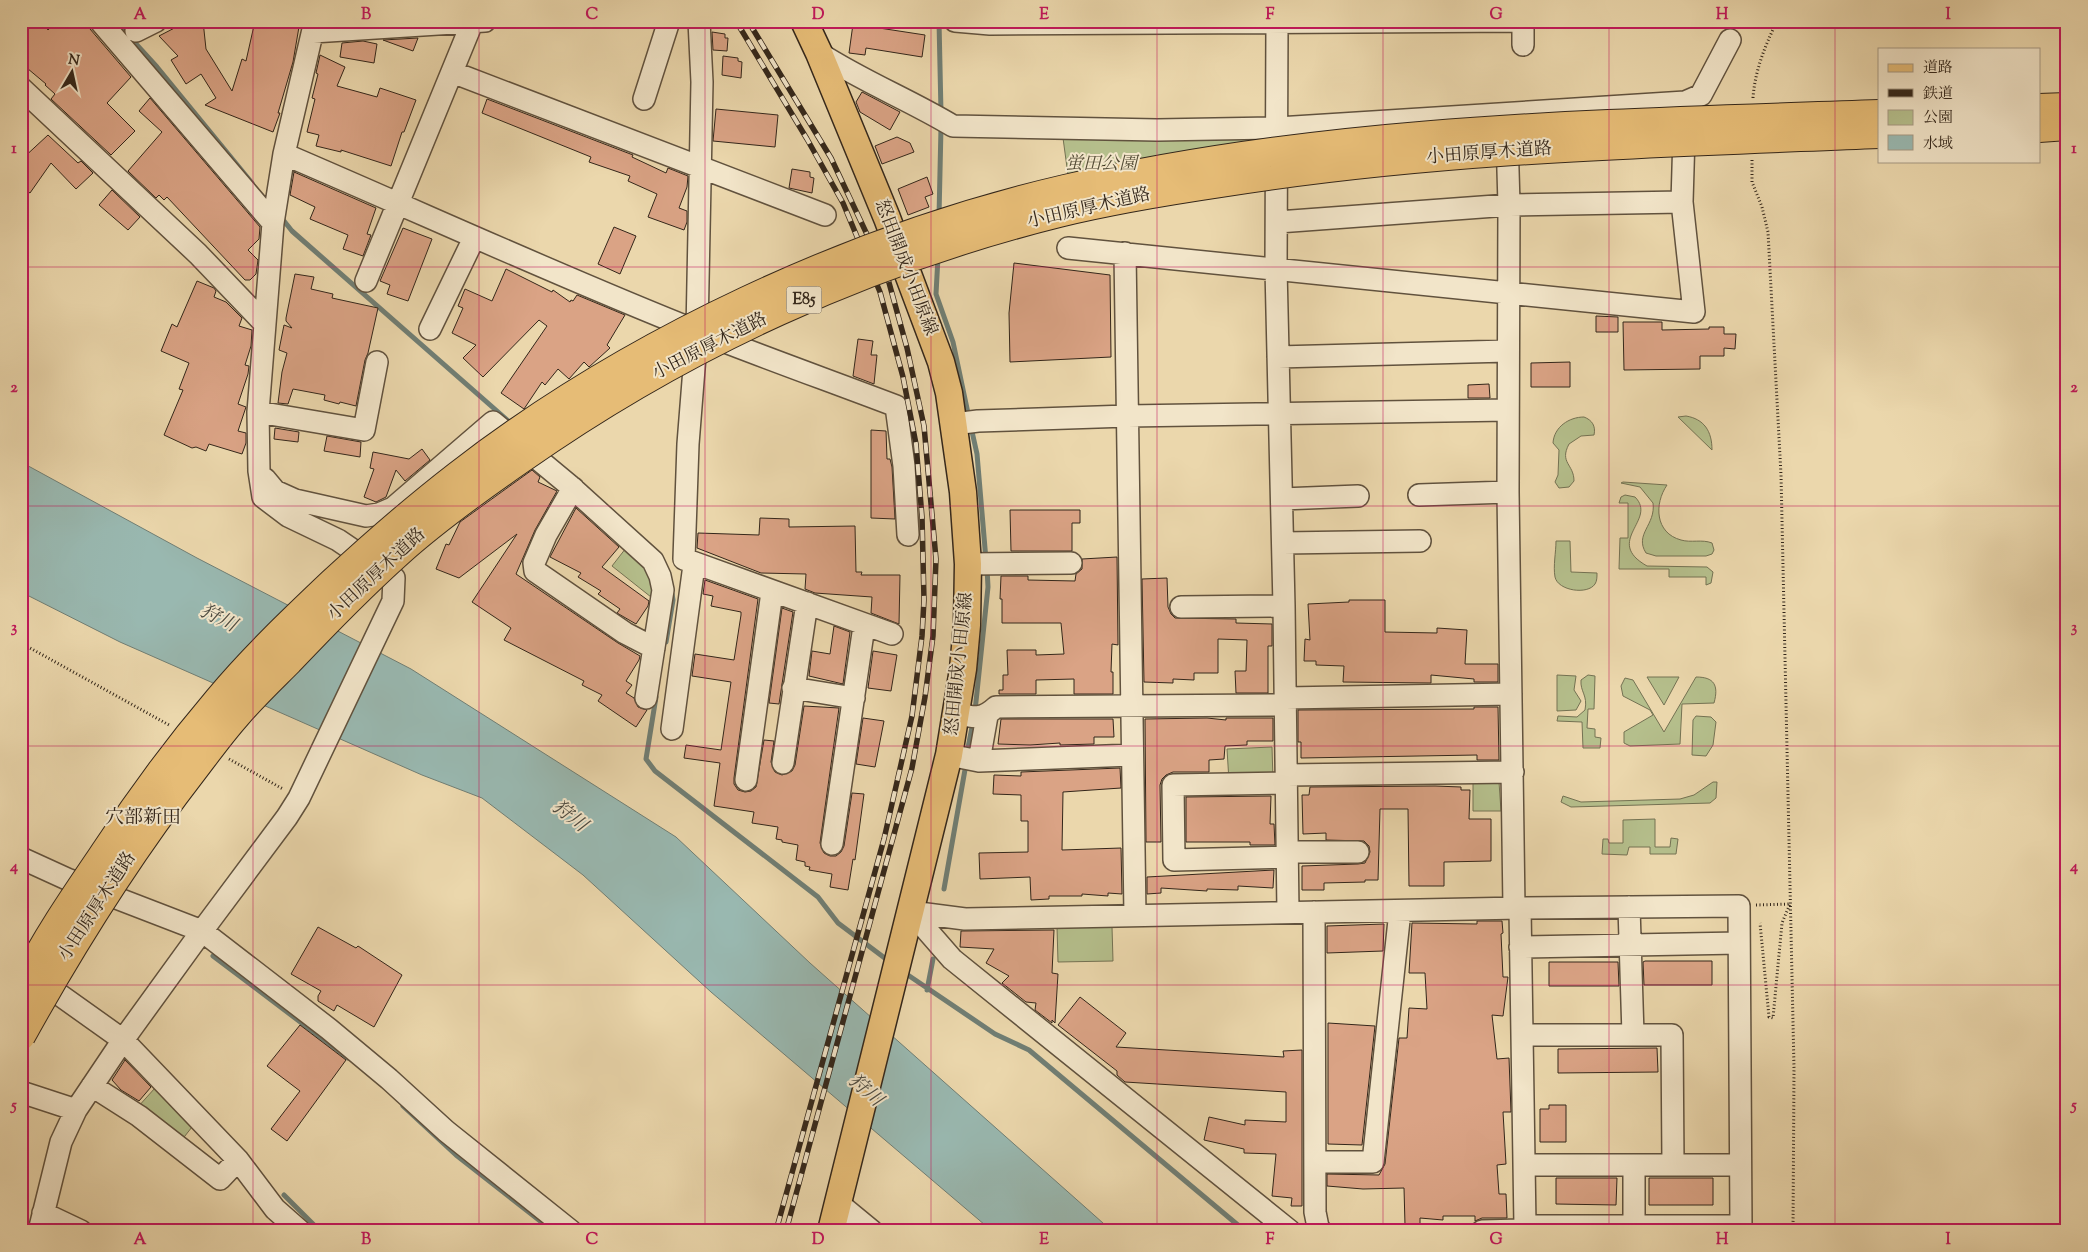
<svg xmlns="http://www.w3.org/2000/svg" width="2088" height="1252" font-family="'Sorts Mill Goudy','Noto Serif JP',serif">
	<rect width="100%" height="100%" fill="#ebd7ac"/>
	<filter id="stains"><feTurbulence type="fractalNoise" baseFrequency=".004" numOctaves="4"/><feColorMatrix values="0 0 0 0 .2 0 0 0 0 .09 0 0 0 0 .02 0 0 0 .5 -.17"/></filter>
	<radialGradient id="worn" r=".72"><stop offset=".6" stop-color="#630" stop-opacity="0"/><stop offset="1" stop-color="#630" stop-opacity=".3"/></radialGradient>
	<path fill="#b5bf8c" stroke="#747253" d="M1270,136l1,33 -200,28 -8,-59z
		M1686,416c18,3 26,15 26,34l-34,-33z
		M1584,417c8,3 12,9 10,18l-13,1 -12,8c-10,19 5,20 5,37l-5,6 -10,1 -4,-6 3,-7 1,-25 -6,-7c1,-16 16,-26 31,-26z
		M1623,482l44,3c-13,19 -12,48 14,55 10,3 21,-1 31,3l2,7 -2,4 -6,2h-50l-10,-3c-12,-19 10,-28 7,-50l-13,-16 -19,-4z
		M1625,495l10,2c23,23 -32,44 12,69l60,1 6,5 -2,11 -5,2v-8h-37v-8h-50l1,-31h8v-35h-9l2,-6z
		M1556,541h14l1,31 26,1c0,4 0,8 -2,11 -7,11 -37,7 -40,-7 -2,-11 1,-25 1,-36z
		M626,548l21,17 7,20 -3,12 -39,-31z
		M1557,675l19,1 -2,14 7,11 -5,9 -19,1z
		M1588,675l7,1 -1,33h-6l-1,19 8,1v8l6,1 -1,10h-17l-1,-26 -25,-1 1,-5 19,1 8,-7c3,-15 -5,-18 -4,-30z
		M1647,677h32l-15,28z
		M1696,677c18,0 23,8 18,26l-32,1 -2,40 -50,2 -6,-3v-11l29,-17 -3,-5 -27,-14 -2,-10 4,-8 8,2 31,52z
		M1696,716l15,1 5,5 -3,23 -7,11 -14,-1 1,-35z
		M1272,747l1,33 -44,1 -2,-32z
		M1473,781l26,1 2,29h-28z
		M1713,782h4l-1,16 -6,5 -139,4 -10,-5 2,-6 18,6 99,-3 14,-4z
		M1655,819v28h15l1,-9 7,1 -2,15h-26v-7h-21l-2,8 -25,-1 1,-15h5l1,4h14v-23z
		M1057,927h55l1,34 -55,1z
		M155,1088l37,39 -11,14 -44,-33z"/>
	<path fill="#99b8b0" stroke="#707e74" d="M21,462l176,96 214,111 265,168 134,126 302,268h-120l-281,-239 -128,-117 -101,-77 -60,-23 -302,-133 -99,-50z"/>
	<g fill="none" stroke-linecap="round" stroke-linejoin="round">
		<path stroke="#707e74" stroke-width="5" d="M115,21l42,46 95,116
			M939,21l2,92
			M280,216l12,15 222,195
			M939,216l2,-89
			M938,257l-2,37 17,48 16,76
			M971,427l6,27 9,106
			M666,642l7,-42 -1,-6
			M656,697l-10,62 9,12 163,126 20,26 52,39
			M975,711l13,-124 -1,-19
			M967,753l6,-31
			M944,889l22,-125
			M213,956l135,102
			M902,971l93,63 34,16 216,181
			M927,990l6,-31
			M403,1106l53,49 97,76
			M284,1195l36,36"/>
	</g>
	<path fill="#daa385" stroke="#33261a" d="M21,21h20l7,9 9,-9h31l2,8 41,48 -24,26 28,28 -24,24 -60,-56 4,-5 -10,-9 1,-1 -25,-21z
		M188,21h15l3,28 26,42 10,-32 4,2 9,-40h45l-7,41 -15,51h2l-7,19 -68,-27 11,-7 -15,-24 -15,10 -15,-24 7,-4 -19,-20z
		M853,24l72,11 -3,22 -56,-9 -1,7 -16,-2z
		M712,32l13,2v4h3l-1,13 -14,-1z
		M418,38l-5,13 -30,-11z
		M363,41l14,3 -3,19 -34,-6 2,-14z
		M320,55l25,12 -8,19 40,11 3,-9 36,12 -12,32h-2l-11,34 -50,-16v2l-25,-6 3,-11 -12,-3 8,-33 -3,-1 6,-24 -2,-1z
		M723,56l15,2v3l4,1 -1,16 -19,-3z
		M862,92l38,20 -10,18 -30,-18 -4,-10z
		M150,98l110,129 -1,12 -11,11 10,10 -2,14 -6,6h-5l-78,-83 -3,3 -5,-5 -3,3 -28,-27 34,-39 -23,-21z
		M487,99l146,56 -1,2 34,16 2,-5 20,8 -1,11 -8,21 8,3v11l-3,8 -36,-13 9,-23 -29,-13 2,-5 -41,-14 2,-5 -109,-44z
		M716,109l62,6 -3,32 -62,-6z
		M48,135l30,28 3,-2 12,12 -17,16 -25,-26 -21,30 -9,-6v-27z
		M897,137l13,6 4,9 -32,12 -7,-18z
		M792,169l18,3v5l4,1 -2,15 -23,-5z
		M294,172l82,36 -9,26 4,1 -8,21 -20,-7 5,-14 -38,-16 5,-12 -25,-12z
		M927,177l6,17 -8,3 4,10 -21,8 -10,-26z
		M112,190l28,27 -12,13 -29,-25z
		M614,227l22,9 -16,38 -22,-10z
		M403,228l29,11 -24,62 -21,-7 3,-9 -10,-4z
		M1014,263l96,12 1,82 -101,5 -1,-49z
		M506,269l46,23 1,-2 17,12 1,-2 2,1 4,-6 48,20 -18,30 3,3 -21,19 -5,-5 -15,17 -11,-10 -13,16 -3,-3 -18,27 -23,-16 46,-67 -8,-6 -56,57 -20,-19 13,-13 -24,-12 11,-25 -5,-2 7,-17 27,12z
		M295,274l19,3 -3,12 22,5 -1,4 46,10 -10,45 -3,7 -9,46 -16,-4 -1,2 -15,-4 1,-5 -32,-6 -5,15 -10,-1 4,-31 5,-19 -8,-3 5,-25 8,3 -6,-7v-3z
		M197,281l17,7 2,3 -2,6 12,5 16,16 -3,8 13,4 -1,16 -6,19 4,1 -1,8 -10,30 8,3 -8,24 8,2v10l-4,11 -33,-10 -3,7 -10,-4 -4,1 -28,-13 19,-45 -4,-1 10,-26 -28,-12 11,-27 5,3z
		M1596,316l22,1v15h-22z
		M1623,322h39v8l47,-1v-2h15v7h12l-1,15 -11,-1v8h-24v13l-76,1z
		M858,339l15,2 -2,14h6l-3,29 -21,-8z
		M1570,362v25h-39v-24z
		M1489,384l1,14h-22v-13z
		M275,428l24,4 -1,10 -24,-3z
		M871,430l15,1 1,28h3l2,8 3,52 -24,-1z
		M327,436l34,6 -1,15 -36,-6z
		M422,449l8,11 -25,21 -9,-11 -10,27 -10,5 -12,-5 10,-28 -4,-1 3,-16 36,7z
		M532,470l8,7 -2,5 19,9 -22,39 -19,44 102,69 22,13 -1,4 -13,21 6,4 -6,8 8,5 4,9 9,3 -11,17 -38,-26 4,-6 -20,-10 2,-4 -80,-41 7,-12 -39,-26 45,-68 -58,44 -23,-9 10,-25 3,1 11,-23z
		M576,508l43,39 -17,20 47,34 -1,5 -12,18 -19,-11 3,-4 -22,-15 3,-3 -23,-14 3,-4 -31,-16z
		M1010,510h70v13h-8v28h-61z
		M760,518l29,1v8l66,-1 1,46h6l-1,3h39l-1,49 -28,-11 1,-16 -57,-4 -10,-4 1,-15 -45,-1 -64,-25 1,-15 61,2z
		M1117,557l1,88 -6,-1 -1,28h2v22h-39v-15l-38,1v14h-37v-4h4v-15h5l-1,-25h29v5l28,-1 -3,-31h-59v-24h-2l1,-23h27v4l47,1 1,-7 6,-5v-10z
		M1167,578l1,29 3,7 4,4 61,1v4l36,1v22h-4v47h-32l-1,-22h11l1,-31 -29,-1v34h-24v7l-21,-1v4l-29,-1 -2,-103z
		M705,580l53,19 -24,179v6l4,6 7,2 6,-1 5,-4 8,-47 10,1 -3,21 4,10 7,3 10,-4 3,-6 9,-59 35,2 -19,135 4,10 6,3h6l5,-4 3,-6 8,-53 12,1 -9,66 -2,-1 -5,31 -18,-3 2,-13 -23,-4 1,-3 -5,-1v-4l-9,-2 2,-15 -16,-3v-2l-6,-1 2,-12 -26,-4 2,-11 -40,-6 6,-43 -36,-5 2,-13 35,5 10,-68 -39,-6 3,-22 39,6 7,-45v-3l-30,-6 2,-10 -10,-2z
		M1349,600h36v32l52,1v-5l30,2 -2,34h33v18h-24v-3l-43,-4v8l-88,-1 1,-16 -28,-1v-4h-12l1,-22 5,1 -2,-36 41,-2z
		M782,608l11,4 -14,92 -10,-1z
		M834,626l16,6 -7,52 -34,-8 3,-25 18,3z
		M873,651l24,4 -6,36 -23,-3z
		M1474,707h24l1,53h-22v-5l-176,3v-16h-3v-32l176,-1z
		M863,718l21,3 -9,46 -19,-3z
		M1207,718l19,2v-2h47v23h-26v4l-22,1 -1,13 -15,1v12h-36l-7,3 -4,4 -2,6 1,57h-15l-1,-123z
		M1001,719h112l1,18h-20v7l-34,1v-2l-30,2 -32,-1z
		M1120,768l1,20 -58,4 -1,58 59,-2 1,46 -14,-1v3l-26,-2v2h-33v3l-18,1 -1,-23 -50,2 -1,-26 49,-1v-31h-7v-26l-28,-1 1,-19 27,1v-4z
		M1435,786l26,1v3h9l-1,29h22v42l-47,1v24h-35l-1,-77h-28l-2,71h-13v2l-41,1v7h-22v-24l56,-2 7,-1 5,-11 -1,-6 -5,-5 -38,-1v-7l-23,1 -1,-39h7l1,-8z
		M1271,796l-1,28h4l1,21h-25v-3h-64v-45z
		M1274,870l-1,18 -35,-2v4l-31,-1v2l-46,-3v5l-14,1v-17z
		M1477,921h25l1,12 -2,1 2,43h5l-5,39 -11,-1 5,44 12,-1 2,54h-8l3,52 -9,1 2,29h7l1,24h-25l-7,3v-5h-32v4l-23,-2v7h-15l-1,-37 -41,1 -36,-3v-12l52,1 6,-11 14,-126h8l2,-30 18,1 -2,-36h-16l3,-50 65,1z
		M1384,924l-1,27 -56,2v-27z
		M318,927l38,21 2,-2 44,29 -28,52 -37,-22 -3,6 -16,-10v-5l3,-5 -30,-17z
		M1054,930l-2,43 6,1 -3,49 -3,-3v3l-17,-13 1,-7 -10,-1 -24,-19 7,-7 -23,-13 8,-14 -34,-2 1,-16z
		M1645,961h67v24h-68l-1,-23z
		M1549,962h69l1,24h-70z
		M1080,997l46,36 -10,14 168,10 -1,-6 19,-1v156h-11l1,-8 -20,-2 4,-42 -32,-1v-4l-40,-9 5,-23 36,8v-5l41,2v-30l-161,-10 -8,-7v-4l-59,-46z
		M1328,1023l47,3 -13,119 -34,-1z
		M300,1025l46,35 -59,81 -16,-12 29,-38 -33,-25z
		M1657,1048l1,24 -100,1v-24z
		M125,1060l26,27 -12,14 -18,-11 -9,-10z
		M1549,1105h17v37h-26v-33h9z
		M1556,1178h61l-1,27 -60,-1z
		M1649,1178h64v27h-64z"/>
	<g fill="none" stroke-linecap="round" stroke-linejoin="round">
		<defs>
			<path id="minor" d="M100,21l173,202
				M699,21l3,61 -5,249 -9,113 -4,115 208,75
				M955,21l35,3 533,-3
				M1523,21v24
				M1277,23l-1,246 8,337 4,306
				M136,31l20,-10
				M313,32l172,-11
				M819,53c43,28 91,47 134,73l204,4 121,-2 407,-26 -3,100 12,110 -626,-64
				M452,72l373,143
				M21,88l177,166 66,69
				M644,99l25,-78
				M1685,102l16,-7 29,-55
				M1507,136l2,69 -1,287 6,416
				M284,154c138,59 274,122 413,177 66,26 133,50 199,75l8,60 4,69
				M1278,222l231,-17 173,-3
				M1125,253l10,662
				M366,281l106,-258
				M430,329l44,-91
				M1278,357l229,-6
				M258,412l106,18 13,-68
				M954,424l24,-3 149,-5 381,-6
				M265,479l10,12 20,9 71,16 13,-2 14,-6 100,-86 76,63 84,76 7,15 3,14 -17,108
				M573,488l-27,47 -12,28 1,8 90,62 29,15
				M1419,495l89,-3
				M1282,499l76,-3
				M1283,543l137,-2
				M968,564l103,-1
				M1181,607l103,-1
				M793,688l61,10
				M1286,698l225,-4
				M956,713c18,5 26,7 40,-6l290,-2
				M672,729l22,-164
				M949,755l30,6 153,-6
				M979,761l8,-45
				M783,763l24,-160
				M1287,775l226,-3
				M746,780l26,-188
				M1287,783l-114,2 1,75 113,-3
				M832,844l32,-218
				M1287,852h71
				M21,858l46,21 135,52 127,98 60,50 57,52 125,100
				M1629,907l4,128
				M1520,908l5,318
				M911,912l54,7 555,-11 219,-2 2,320h-216l-5,4 -38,1
				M911,912l41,47 338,272
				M1314,912l1,300 3,15 3,4
				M1520,947l219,-4
				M36,978l87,62 115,120 37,49 25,22
				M1522,1035h150l1,129
				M92,1086l47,30 81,63 18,-19
				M21,1092l55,18
				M1315,1162h58l27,-251
				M1524,1165h216
				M838,1203l34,28
				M43,1213l38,18
				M1634,1226v-61
				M39,1231l22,-89 15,-32 47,-70 79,-109 85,-114 12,-19 94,-197 1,-23 -56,-38 -50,-24 -25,-19 -4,-26 -1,-59 15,-189 11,-69 31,-133"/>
			<path id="major" d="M804,21l15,32 68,165 54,144 8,31 14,99 5,72 -1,61 -4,44 -14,86 -118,476"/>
			<path id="highway" d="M2039,108l28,-1
				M2039,128l28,-2"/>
		</defs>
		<use href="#minor" stroke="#61523e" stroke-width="24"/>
		<use href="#major" stroke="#33261a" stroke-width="29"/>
		<use href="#highway" stroke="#33261a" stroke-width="30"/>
		<path stroke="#33261a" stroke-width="3" stroke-dasharray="1 2.5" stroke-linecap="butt" d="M1753,98c2,-28 12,-52 24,-77
			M1752,160v22l10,25 6,25 13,243 13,593 -1,163
			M21,643l148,82
			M229,759l54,30
			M1756,905l34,-1 -8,19 -9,95 -4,-1 -9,-94"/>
		<use href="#minor" stroke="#f2e5c9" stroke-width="21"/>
		<use href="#major" stroke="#e6bc76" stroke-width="26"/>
		<use href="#highway" stroke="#e6bc76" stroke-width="28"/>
		<defs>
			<path id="rail" d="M736,21l71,118 36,64 37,89 23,85 13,67 6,73 2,83 -2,36 -10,80 -28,123 -108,392
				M748,21l83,137 57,121 19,69 17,78 12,133 -3,77 -8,61 -13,71 -126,463"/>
		</defs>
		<use href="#rail" stroke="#33261a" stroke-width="5.5"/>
		<use href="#rail" stroke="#f2e5c9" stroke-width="4" stroke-dasharray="11" stroke-linecap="butt"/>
		<defs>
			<path id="highway-bridge" d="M21,988c24,-49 56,-95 86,-139 34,-52 71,-102 111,-149 35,-42 75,-80 114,-117 40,-37 81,-73 125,-107 171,-133 397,-238 608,-287 266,-62 542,-65 814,-75
				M21,1036c52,-94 108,-183 174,-268 13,-17 26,-35 41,-52 16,-19 35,-37 53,-55 35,-37 71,-74 110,-109 38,-34 80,-64 122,-93 162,-114 345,-198 538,-246 53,-13 108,-22 162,-30 217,-35 439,-40 658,-49"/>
		</defs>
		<use href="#highway-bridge" stroke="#33261a" stroke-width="30" stroke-linecap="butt"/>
		<use href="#highway-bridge" stroke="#e6bc76" stroke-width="28"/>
	</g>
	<path fill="none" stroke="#c2185b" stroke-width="1" stroke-opacity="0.55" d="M253,21v1210M479,21v1210M705,21v1210M931,21v1210M1157,21v1210M1383,21v1210M1609,21v1210M1835,21v1210M21,267h2046M21,506h2046M21,746h2046M21,985h2046"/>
	<g text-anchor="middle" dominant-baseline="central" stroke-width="4" stroke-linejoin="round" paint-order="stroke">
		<rect fill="#f2e5c9" stroke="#6c5f4e" stroke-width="1" x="786.5" y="286.5" width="35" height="27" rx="4"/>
		<g font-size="16" font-weight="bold" fill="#33261a">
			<text x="804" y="300">E85</text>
		</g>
		<g font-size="18" fill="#33261a" stroke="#f2e5c9">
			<text transform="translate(1489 154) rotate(-4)">小田原厚木道路</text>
			<text transform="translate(1089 209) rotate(-13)">小田原厚木道路</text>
			<text transform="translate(905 268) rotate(69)">怒田開成小田原線</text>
			<text transform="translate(710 347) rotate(-27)">小田原厚木道路</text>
			<text transform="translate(377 575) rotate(-43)">小田原厚木道路</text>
			<text transform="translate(960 664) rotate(-84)">怒田開成小田原線</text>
			<text transform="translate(98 907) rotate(-57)">小田原厚木道路</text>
		</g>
		<g font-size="18" font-style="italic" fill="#544c36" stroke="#f2e5c9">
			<text x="1101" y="165">蛍田公園</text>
		</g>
		<g font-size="19" font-style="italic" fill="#4c4a40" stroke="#f2e5c9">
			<text transform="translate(218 619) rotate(27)">狩川</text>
			<text transform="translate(569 817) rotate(38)">狩川</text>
			<text transform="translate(865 1091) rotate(42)">狩川</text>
		</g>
		<g font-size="19" fill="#33261a" stroke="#f2e5c9">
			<text x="143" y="818">穴部新田</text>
		</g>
	</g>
	<rect width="2088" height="1252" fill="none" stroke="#ebd7ac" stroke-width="55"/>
	<rect x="1878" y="48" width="162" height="115" fill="#f2e5c9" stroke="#a69983"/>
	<rect x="1888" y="64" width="25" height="8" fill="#e6bc76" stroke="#a69983"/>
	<text x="1923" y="72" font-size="15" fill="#33261a">道路</text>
	<rect x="1888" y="89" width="25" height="8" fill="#33261a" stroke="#a69983"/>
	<text x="1923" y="98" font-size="15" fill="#33261a">鉄道</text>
	<rect x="1888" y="110" width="25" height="15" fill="#b5bf8c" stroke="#a69983"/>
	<text x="1923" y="122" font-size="15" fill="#33261a">公園</text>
	<rect x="1888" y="135" width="25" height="15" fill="#99b8b0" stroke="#a69983"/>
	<text x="1923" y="148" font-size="15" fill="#33261a">水域</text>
	<g transform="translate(72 72) rotate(9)" stroke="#f2e5c9" stroke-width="4" paint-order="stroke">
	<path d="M0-4L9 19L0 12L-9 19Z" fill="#33261a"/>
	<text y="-8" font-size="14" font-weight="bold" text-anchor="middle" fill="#33261a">N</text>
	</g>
	<rect x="28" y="28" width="2032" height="1196" fill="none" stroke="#c2185b" stroke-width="2"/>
	<g font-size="16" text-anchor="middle" font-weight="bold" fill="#c2185b">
		<text x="140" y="19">A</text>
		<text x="366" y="19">B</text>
		<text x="592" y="19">C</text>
		<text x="818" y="19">D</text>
		<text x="1044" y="19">E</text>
		<text x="1270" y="19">F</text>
		<text x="1496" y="19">G</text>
		<text x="1722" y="19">H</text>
		<text x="1948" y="19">I</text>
		<text x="14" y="153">1</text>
		<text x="2074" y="153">1</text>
		<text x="14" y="392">2</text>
		<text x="2074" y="392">2</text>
		<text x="14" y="632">3</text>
		<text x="2074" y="632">3</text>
		<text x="14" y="871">4</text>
		<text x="2074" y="871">4</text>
		<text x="14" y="1110">5</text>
		<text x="2074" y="1110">5</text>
		<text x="140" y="1244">A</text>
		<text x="366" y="1244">B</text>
		<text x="592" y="1244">C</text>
		<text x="818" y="1244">D</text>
		<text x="1044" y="1244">E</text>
		<text x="1270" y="1244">F</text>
		<text x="1496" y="1244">G</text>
		<text x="1722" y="1244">H</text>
		<text x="1948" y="1244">I</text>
	</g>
	<rect width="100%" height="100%" filter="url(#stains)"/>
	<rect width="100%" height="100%" fill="url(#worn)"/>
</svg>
